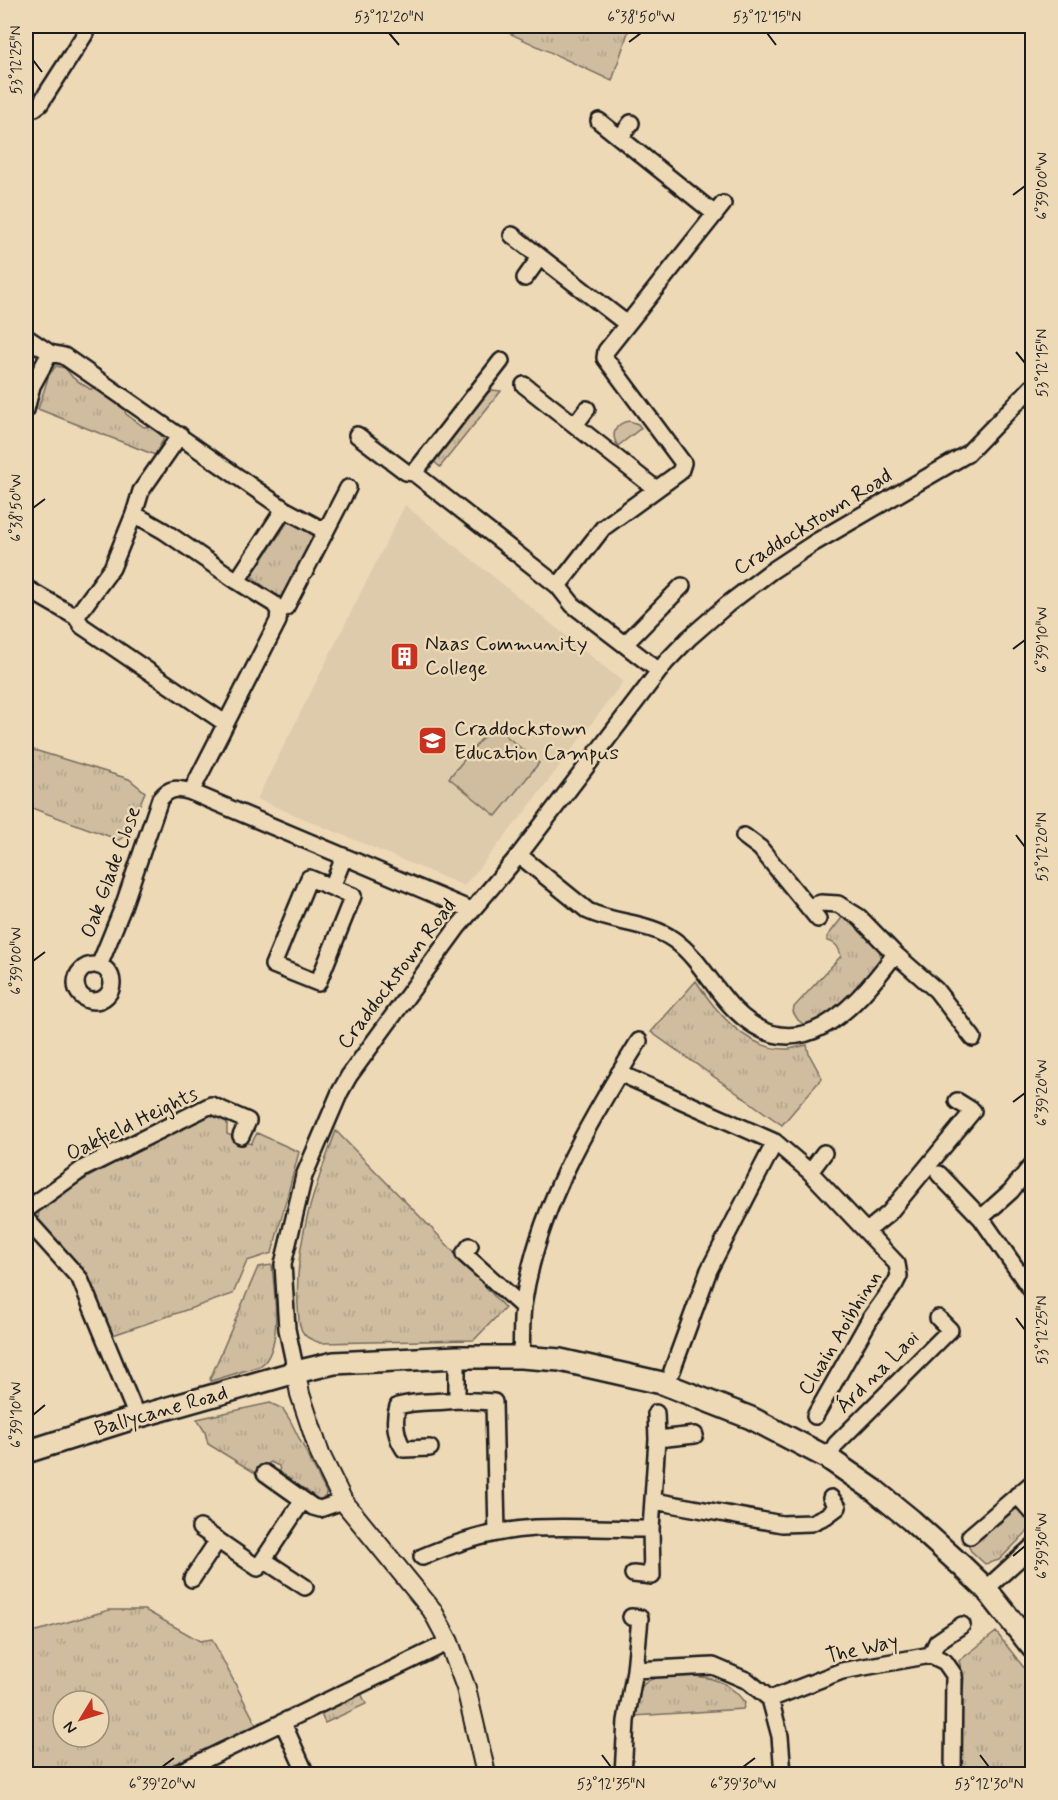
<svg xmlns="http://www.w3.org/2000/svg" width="1058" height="1800" font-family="Mynerve,sans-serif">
	<defs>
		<pattern id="grass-tufts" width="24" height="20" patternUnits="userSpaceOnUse" patternTransform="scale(1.5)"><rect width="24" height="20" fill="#d0bda0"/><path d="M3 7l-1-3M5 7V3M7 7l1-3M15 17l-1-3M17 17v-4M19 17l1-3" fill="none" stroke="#b2a289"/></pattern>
	</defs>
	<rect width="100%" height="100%" fill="#eed9b7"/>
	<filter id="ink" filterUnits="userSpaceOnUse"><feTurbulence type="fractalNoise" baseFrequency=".0167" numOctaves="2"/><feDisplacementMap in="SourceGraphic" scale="12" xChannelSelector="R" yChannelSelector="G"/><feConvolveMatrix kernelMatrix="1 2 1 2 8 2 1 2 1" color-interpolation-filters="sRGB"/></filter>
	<g filter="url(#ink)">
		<path fill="#decbac" d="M405,505l218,177 -102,135 -57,69 -207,-87z"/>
		<path fill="url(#grass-tufts)" stroke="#766c5e" stroke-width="1.5" fill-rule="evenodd" d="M494,26h136l-18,55z
			M56,366l9,2 8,10 17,11 7,1 27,19 2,5 18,13 6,-1 14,12 -9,17 -117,-46 11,-34z
			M492,390l9,1 -61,76 -8,-7 51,-64z
			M289,520c9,1 22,8 25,17l-16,36 -16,27 -29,-22 -1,-3z
			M34,750l95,29 16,13 -14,33 -5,10 -7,5 -93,-34v-52z
			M844,915l7,4 28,29 2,12 -6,10 -41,43 -27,14 -9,-7 -5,-8 1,-5 47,-51c-2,-8 -5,-14 -14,-15v-4z
			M696,981c20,31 51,70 93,68 6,-1 12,-3 18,-4l2,9 13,24 -40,47 -131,-93z
			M211,1112l16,8v14l24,10 6,-11 42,19 -27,101 -25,8 -14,33 -123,42 -72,-115 1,-14 51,-31z
			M336,1131l104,106 65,71 -31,32 -154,3c-6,-3 -13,-4 -16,-9 -6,-7 -5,-18 -6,-27 -4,-64 16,-118 38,-176z
			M272,1265c2,25 12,85 -12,101l-49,15 -1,-2 48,-112z
			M270,1403l13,6 7,11 36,72 -1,7c-14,8 -33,-13 -44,-21l-2,-12 -9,-4 -10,14 -52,-32 -3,-12 -8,-13z
			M1016,1507l6,3 10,12 -1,6 -32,32 -14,4 -14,-13 -3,-6 7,-2 5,-7z
			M109,1610h36l55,31 12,-2 47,91 -97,44h-136v-140zM63,1701h36v36h-36z
			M996,1632l36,46v96h-76l8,-96 -5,-17z
			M694,1676c23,2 37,8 51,27l-2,6 -109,7c4,-46 20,-37 60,-40z
			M361,1693l5,11 -41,19 -5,-11z"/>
		<path fill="#d0bda0" stroke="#766c5e" stroke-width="1.5" d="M629,421l9,3 3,4 -23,18c-8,-11 -3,-23 11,-25z
			M493,725l46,38 -43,53 -47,-38z"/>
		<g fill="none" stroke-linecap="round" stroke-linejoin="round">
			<defs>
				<path id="minor" d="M26,108h9l5,-4 45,-70
					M599,121l116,93
					M620,138l11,-15
					M512,235l115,89
					M525,278l15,-21
					M26,337l24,16
					M524,385l132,104
					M26,410l6,-24 18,-33 14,3 220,153 -47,72 37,23 5,7
					M575,425l12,-16
					M180,435l-39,56 -7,23 30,17 73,50
					M357,435l49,37 8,1 144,113 15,19 86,66
					M414,473l87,-112
					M284,509l41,22
					M305,571l43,-83
					M558,586l45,-58 77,-56 3,-9 -78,-105 1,-7 117,-147
					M26,588l50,29 6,9 143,97
					M76,617l36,-49 22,-54
					M625,644l57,-58
					M191,792l87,-171 1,-10 7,-4 15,-29
					M744,836l16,12 58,71
					M519,855l69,56c28,13 61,11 86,29 25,18 39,48 60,69 64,65 122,-2 161,-55
					M309,878l44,18 -35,87 -45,-18z
					M332,887l12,-30
					M808,907l13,-4 17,1 21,13 36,37 41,36 37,48
					M76 983a18 18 0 1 1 36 0a18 18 0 1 1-36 0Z
					M99,966l24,-59 37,-108c10,-12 17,-11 31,-7l280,118
					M619,1073l156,69 35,30 87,92 2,12 -4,8 -25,35 -55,97
					M810,1172l14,-19
					M939,1174l42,44 51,73
					M26,1210l58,-42 127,-63 37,16 -7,15
					M981,1218l30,-27 21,-26
					M26,1219l54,60 57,138
					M867,1231l22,-18 84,-102 -16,-10
					M470,1246l-6,8 59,53
					M457,1357v43l37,2 3,131
					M521,1357c1,-17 0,-34 2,-51 14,-97 65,-183 116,-265
					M672,1371l37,-101 66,-128
					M296,1372l-9,-43 -4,-65 21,-88 36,-84 9,-16 108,-148 62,-73 147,-193 23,-24 39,-34 42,-32 44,-29 153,-89 65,-67
					M657,1439l38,-4
					M430,1448l-26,1c-8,-11 -11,-29 -6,-43 19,-6 39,-3 59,-6
					M828,1458l8,-14 114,-114 -12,-12
					M265,1473l48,34 7,2 23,-8
					M1017,1495l15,17
					M654,1501l128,23 29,-1 15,-7 12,-9 -7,-9
					M200,1528l58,40 45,-68
					M651,1529l6,-90 -1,-26
					M970,1536l62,-53
					M422,1557c35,-15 74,-27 113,-29 38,-2 78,1 116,1l1,47 -19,-2
					M264,1560l41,27
					M192,1579l26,-39
					M986,1589l46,-42
					M931,1655l6,-13 25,-17
					M635,1670l78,-4 35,15 22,18 10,37 3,38
					M770,1699l72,-28 89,-16 14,7 9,13 -1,99
					M283,1723l23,51
					M175,1774l274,-132
					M623,1774l3,-53 9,-51 5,-52 -9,-1"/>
				<path id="tertiary" d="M296,1372l4,22 20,60 23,47 89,109 17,32 17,46 20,86"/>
				<path id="secondary" d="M26,1452l111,-35 159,-45 38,-9 123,-6h64l39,3 102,23 89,35 77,40 46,32 37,30 51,46 24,23 46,58"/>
			</defs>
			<use href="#minor" stroke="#1c1c1c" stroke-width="20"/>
			<use href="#tertiary" stroke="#1c1c1c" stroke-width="22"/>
			<use href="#secondary" stroke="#1c1c1c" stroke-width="26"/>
			<use href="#minor" stroke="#eed9b7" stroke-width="15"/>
			<use href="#tertiary" stroke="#eed9b7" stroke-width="18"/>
			<use href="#secondary" stroke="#eed9b7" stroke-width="21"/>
		</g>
	</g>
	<path fill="none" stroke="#1c1c1c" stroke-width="2" d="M389,33l10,12M767,33l9,12M629,42l12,-9M33,60l9,12M1013,195l12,-9M1016,352l9,11M33,508l12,-9M1013,649l12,-9M1016,835l9,12M33,961l12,-9M1013,1102l12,-9M1016,1318l9,12M33,1415l12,-10M1013,1556l12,-10M602,1755l9,12M980,1755l9,12M162,1767l12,-9M743,1767l12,-9"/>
	<defs>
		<symbol id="building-square" viewBox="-11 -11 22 22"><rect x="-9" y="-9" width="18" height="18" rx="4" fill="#c8321e" stroke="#eed9b7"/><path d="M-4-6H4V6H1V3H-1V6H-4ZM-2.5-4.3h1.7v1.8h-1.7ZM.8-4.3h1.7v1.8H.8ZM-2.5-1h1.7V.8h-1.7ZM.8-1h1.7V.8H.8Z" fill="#fff"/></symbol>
		<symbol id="school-square" viewBox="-11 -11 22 22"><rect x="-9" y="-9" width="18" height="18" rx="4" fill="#c8321e" stroke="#eed9b7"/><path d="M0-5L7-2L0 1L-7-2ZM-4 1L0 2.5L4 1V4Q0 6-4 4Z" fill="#fff"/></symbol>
	</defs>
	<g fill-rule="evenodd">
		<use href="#building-square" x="388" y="640" width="33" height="33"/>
		<use href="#school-square" x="416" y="724" width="33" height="33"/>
	</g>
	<g text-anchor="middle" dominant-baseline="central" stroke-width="5" stroke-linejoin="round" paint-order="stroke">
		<g font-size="21" fill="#1c1c1c" stroke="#eed9b7">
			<text transform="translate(813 522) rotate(-32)">Craddockstown Road</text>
			<text transform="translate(111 872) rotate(-70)">Oak Glade Close</text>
			<text transform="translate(397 974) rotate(-53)">Craddockstown Road</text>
			<text transform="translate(132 1124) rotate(-26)">Oakfield Heights</text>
			<text transform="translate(840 1333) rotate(-59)">Cluain Aoibhinn</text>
			<text transform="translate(878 1372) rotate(-45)">Árd na Laoi</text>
			<text transform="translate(161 1411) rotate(-16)">Ballycane Road</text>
			<text transform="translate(862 1649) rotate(-13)">The Way</text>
		</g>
		<g font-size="21" fill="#1c1c1c" stroke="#eed9b7" text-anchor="start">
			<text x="425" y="644">Naas Community<tspan x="425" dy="24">College</tspan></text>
			<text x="454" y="729">Craddockstown<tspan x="454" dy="24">Education Campus</tspan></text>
		</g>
	</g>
	<rect width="1058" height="1800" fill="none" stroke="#eed9b7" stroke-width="66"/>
	<g transform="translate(81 1719) rotate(232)"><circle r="28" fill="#eed9b7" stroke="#9a8d79" stroke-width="1.5"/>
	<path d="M0-4.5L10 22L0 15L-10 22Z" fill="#c8321e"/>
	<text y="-9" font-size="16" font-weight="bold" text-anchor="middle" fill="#1c1c1c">N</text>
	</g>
	<rect x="33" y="33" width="992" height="1734" fill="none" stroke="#1c1c1c" stroke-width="2"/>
	<g font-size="15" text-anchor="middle" fill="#1c1c1c">
		<text x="389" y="22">53°12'20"N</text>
		<text x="641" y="22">6°38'50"W</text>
		<text x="767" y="22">53°12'15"N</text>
		<text transform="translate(16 60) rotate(-90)" y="5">53°12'25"N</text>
		<text transform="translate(1042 186) rotate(-90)" y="5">6°39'00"W</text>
		<text transform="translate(1042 363) rotate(-90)" y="5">53°12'15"N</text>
		<text transform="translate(16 508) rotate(-90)" y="5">6°38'50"W</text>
		<text transform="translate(1042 640) rotate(-90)" y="5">6°39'10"W</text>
		<text transform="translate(1042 847) rotate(-90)" y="5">53°12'20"N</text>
		<text transform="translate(16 961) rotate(-90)" y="5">6°39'00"W</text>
		<text transform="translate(1042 1093) rotate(-90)" y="5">6°39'20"W</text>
		<text transform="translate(1042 1330) rotate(-90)" y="5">53°12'25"N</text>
		<text transform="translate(16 1415) rotate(-90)" y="5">6°39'10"W</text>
		<text transform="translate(1042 1546) rotate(-90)" y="5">6°39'30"W</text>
		<text x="162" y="1789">6°39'20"W</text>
		<text x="611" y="1789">53°12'35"N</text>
		<text x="743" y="1789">6°39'30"W</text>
		<text x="989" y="1789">53°12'30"N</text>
	</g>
</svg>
